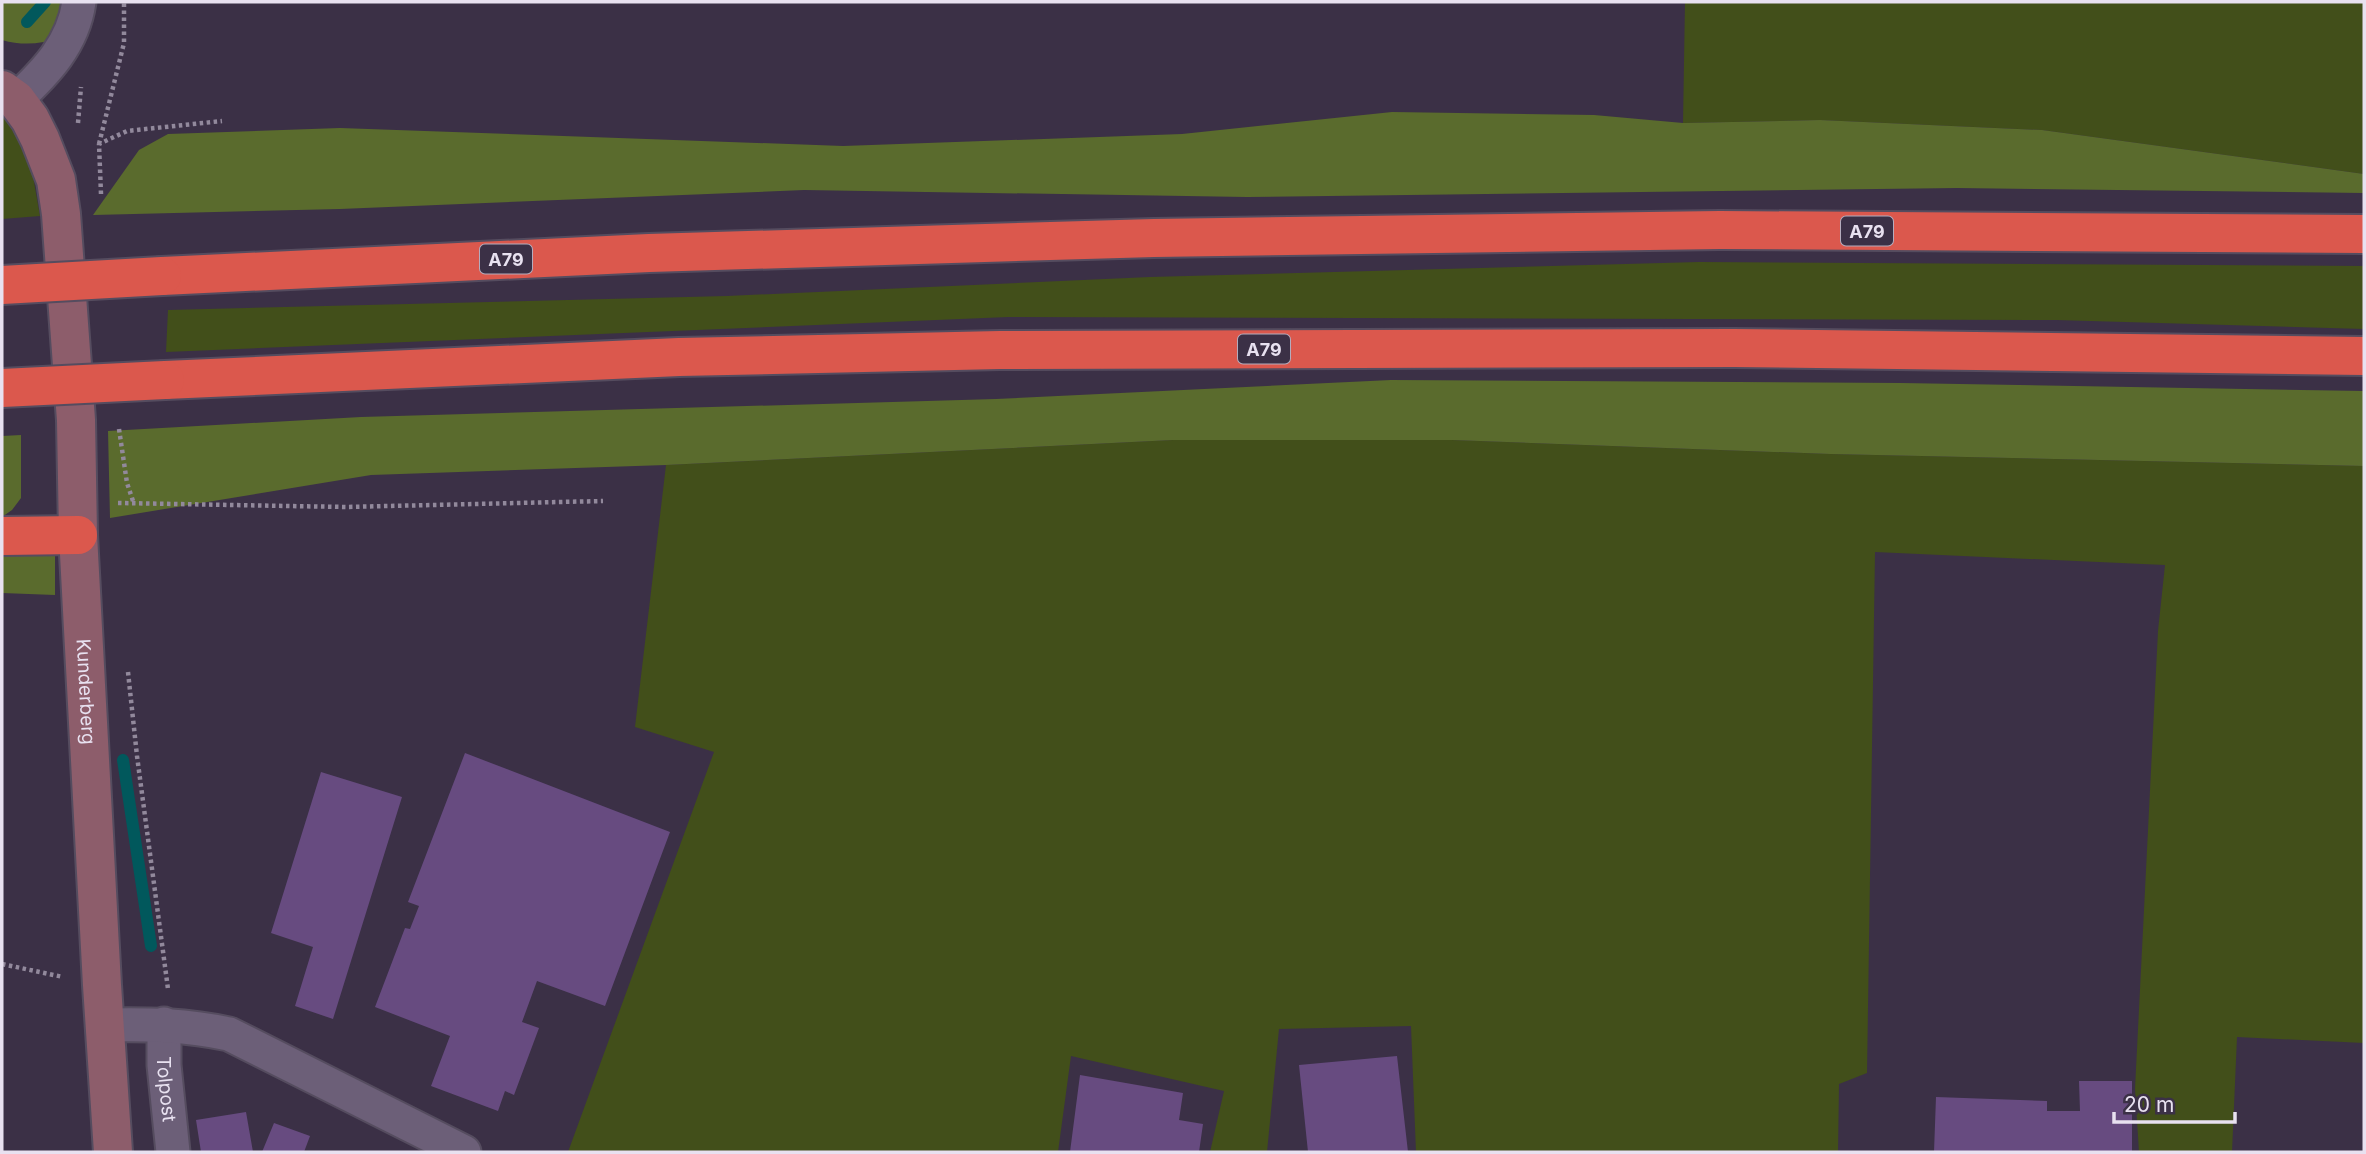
<svg xmlns="http://www.w3.org/2000/svg" width="2366" height="1154" font-family="Inter,sans-serif">
	<rect width="100%" height="100%" fill="#3b3046"/>
	<path fill="#424f1a" d="M1685,2h679v172l-322,-44 -222,-10 -137,3z
		M2,111l19,21 9,27 10,57 -38,3z
		M1699,262l665,4v63l-308,-9 -1048,-3 -842,35 2,-42 559,-14 423,-19z
		M1173,440h279l378,14 534,12v577l-127,-6 -5,115h-93l-4,-63 23,-458 7,-66 -290,-13 -8,521 -28,11 -1,68h-422l-5,-126 -132,3 -12,123h-57l14,-61 -153,-35 -13,96h-490l146,-400 -79,-25 31,-262z"/>
	<path fill="#5a6b2d" d="M2,2h65l-6,36c-21,6 -38,8 -59,2z
		M1392,112l202,3 89,8 137,-3 222,10 322,44v19l-407,-5 -710,9 -443,-7 -464,19 -247,6 46,-65 29,-16 172,-6 503,18 339,-12z
		M1391,380l510,3 463,8v75l-534,-12 -378,-14h-279l-507,25 -295,10 -261,43 -2,-87 253,-14 635,-18z
		M21,435v63l-9,12 -10,7v-81z
		M2,551l53,1v43l-53,-2z"/>
	<g fill="none" stroke-linecap="round" stroke-linejoin="round">
		<path stroke="#01585c" stroke-width="12" d="M27,22l18,-20
			M123,760l28,186"/>
	</g>
	<path fill="#674b80" d="M465,753l205,79 -65,174 -68,-25 -15,41 17,6 -25,67 -9,-4 -7,20 -67,-25 19,-50 -75,-29 30,-79 5,1 9,-23 -11,-4z
		M321,772l81,25 -69,222 -38,-13 18,-59 -42,-14z
		M1397,1056l11,96h-100l-9,-87z
		M1080,1075l103,18 -4,27 24,4 -4,28h-129z
		M2079,1081h53v71h-198l2,-55 111,4v10h33z
		M246,1112l7,40h-52l-5,-32z
		M274,1123l36,13 -6,16h-42z"/>
	<g fill="none" stroke-linecap="round" stroke-linejoin="round">
		<defs>
			<g id="minor">
				<path d="M16,100c30,-28 57,-56 63,-98"/>
				<path id="s1" d="M164,1024v41l9,87"/>
				<path d="M105,1025c43,-1 82,0 124,9l235,118"/>
			</g>
			<g id="secondary">
				<path id="s2" d="M2,90l14,10 14,19 10,20 16,41 5,34 15,206 2,115 24,450 11,167"/>
			</g>
			<path id="motorway" d="M162,276l487,-23 505,-15 566,-8 644,4
				M165,380l514,-23 321,-7 734,-2 630,8
				M2,536l76,-1"/>
		</defs>
		<use href="#minor" stroke="#554c5f" stroke-width="37"/>
		<use href="#secondary" stroke="#554c5f" stroke-width="42"/>
		<use href="#motorway" stroke="#554c5f" stroke-width="42"/>
		<path stroke="#92899c" stroke-width="4.5" stroke-dasharray="3.5 3.5" stroke-linecap="butt" d="M78,123l3,-36
			M99,144l25,-101v-41
			M101,194l-2,-50 28,-13 95,-10
			M119,429l8,54 7,21
			M118,503l228,4 257,-6
			M128,672l9,84 31,233
			M2,964l61,13"/>
		<use href="#minor" stroke="#6c5f78" stroke-width="33"/>
		<use href="#secondary" stroke="#8d5d6b" stroke-width="38"/>
		<use href="#motorway" stroke="#db584d" stroke-width="38"/>
		<defs>
			<path id="motorway-bridge" d="M2,285l160,-9
				M2,388l163,-8"/>
		</defs>
		<use href="#motorway-bridge" stroke="#554c5f" stroke-width="42" stroke-linecap="butt"/>
		<use href="#motorway-bridge" stroke="#db584d" stroke-width="38"/>
	</g>
	<g text-anchor="middle" dominant-baseline="central" stroke-width="5" stroke-linejoin="round" paint-order="stroke">
		<g fill="#3b3046" stroke="#b4acbd" stroke-width="2">
			<rect x="1841" y="216.5" width="52" height="29" rx="5"/>
			<rect x="480" y="244.5" width="52" height="29" rx="5"/>
			<rect x="1238" y="334.5" width="52" height="29" rx="5"/>
		</g>
		<g font-size="18" font-weight="bold" fill="#e8e1f0">
			<text x="1867" y="231">A79</text>
			<text x="506" y="259">A79</text>
			<text x="1264" y="349">A79</text>
		</g>
		<g font-size="19" fill="#e8e1f0" stroke="#3b3046">
			<text stroke="none"><textPath href="#s2" startOffset="620">Kunderberg</textPath></text>
			<text stroke="none"><textPath href="#s1" startOffset="65">Tolpost</textPath></text>
		</g>
	</g>
	<rect width="2366" height="1154" fill="none" stroke="#e8e1f0" stroke-width="7"/>
	<path d="M2114 1112v10h121v-10" fill="none" stroke="#e8e1f0" stroke-width="3.5"/>
	<text x="2124" y="1112" font-size="21" fill="#e8e1f0" stroke="#3b3046" stroke-width="5" paint-order="stroke">20 m</text>
</svg>
